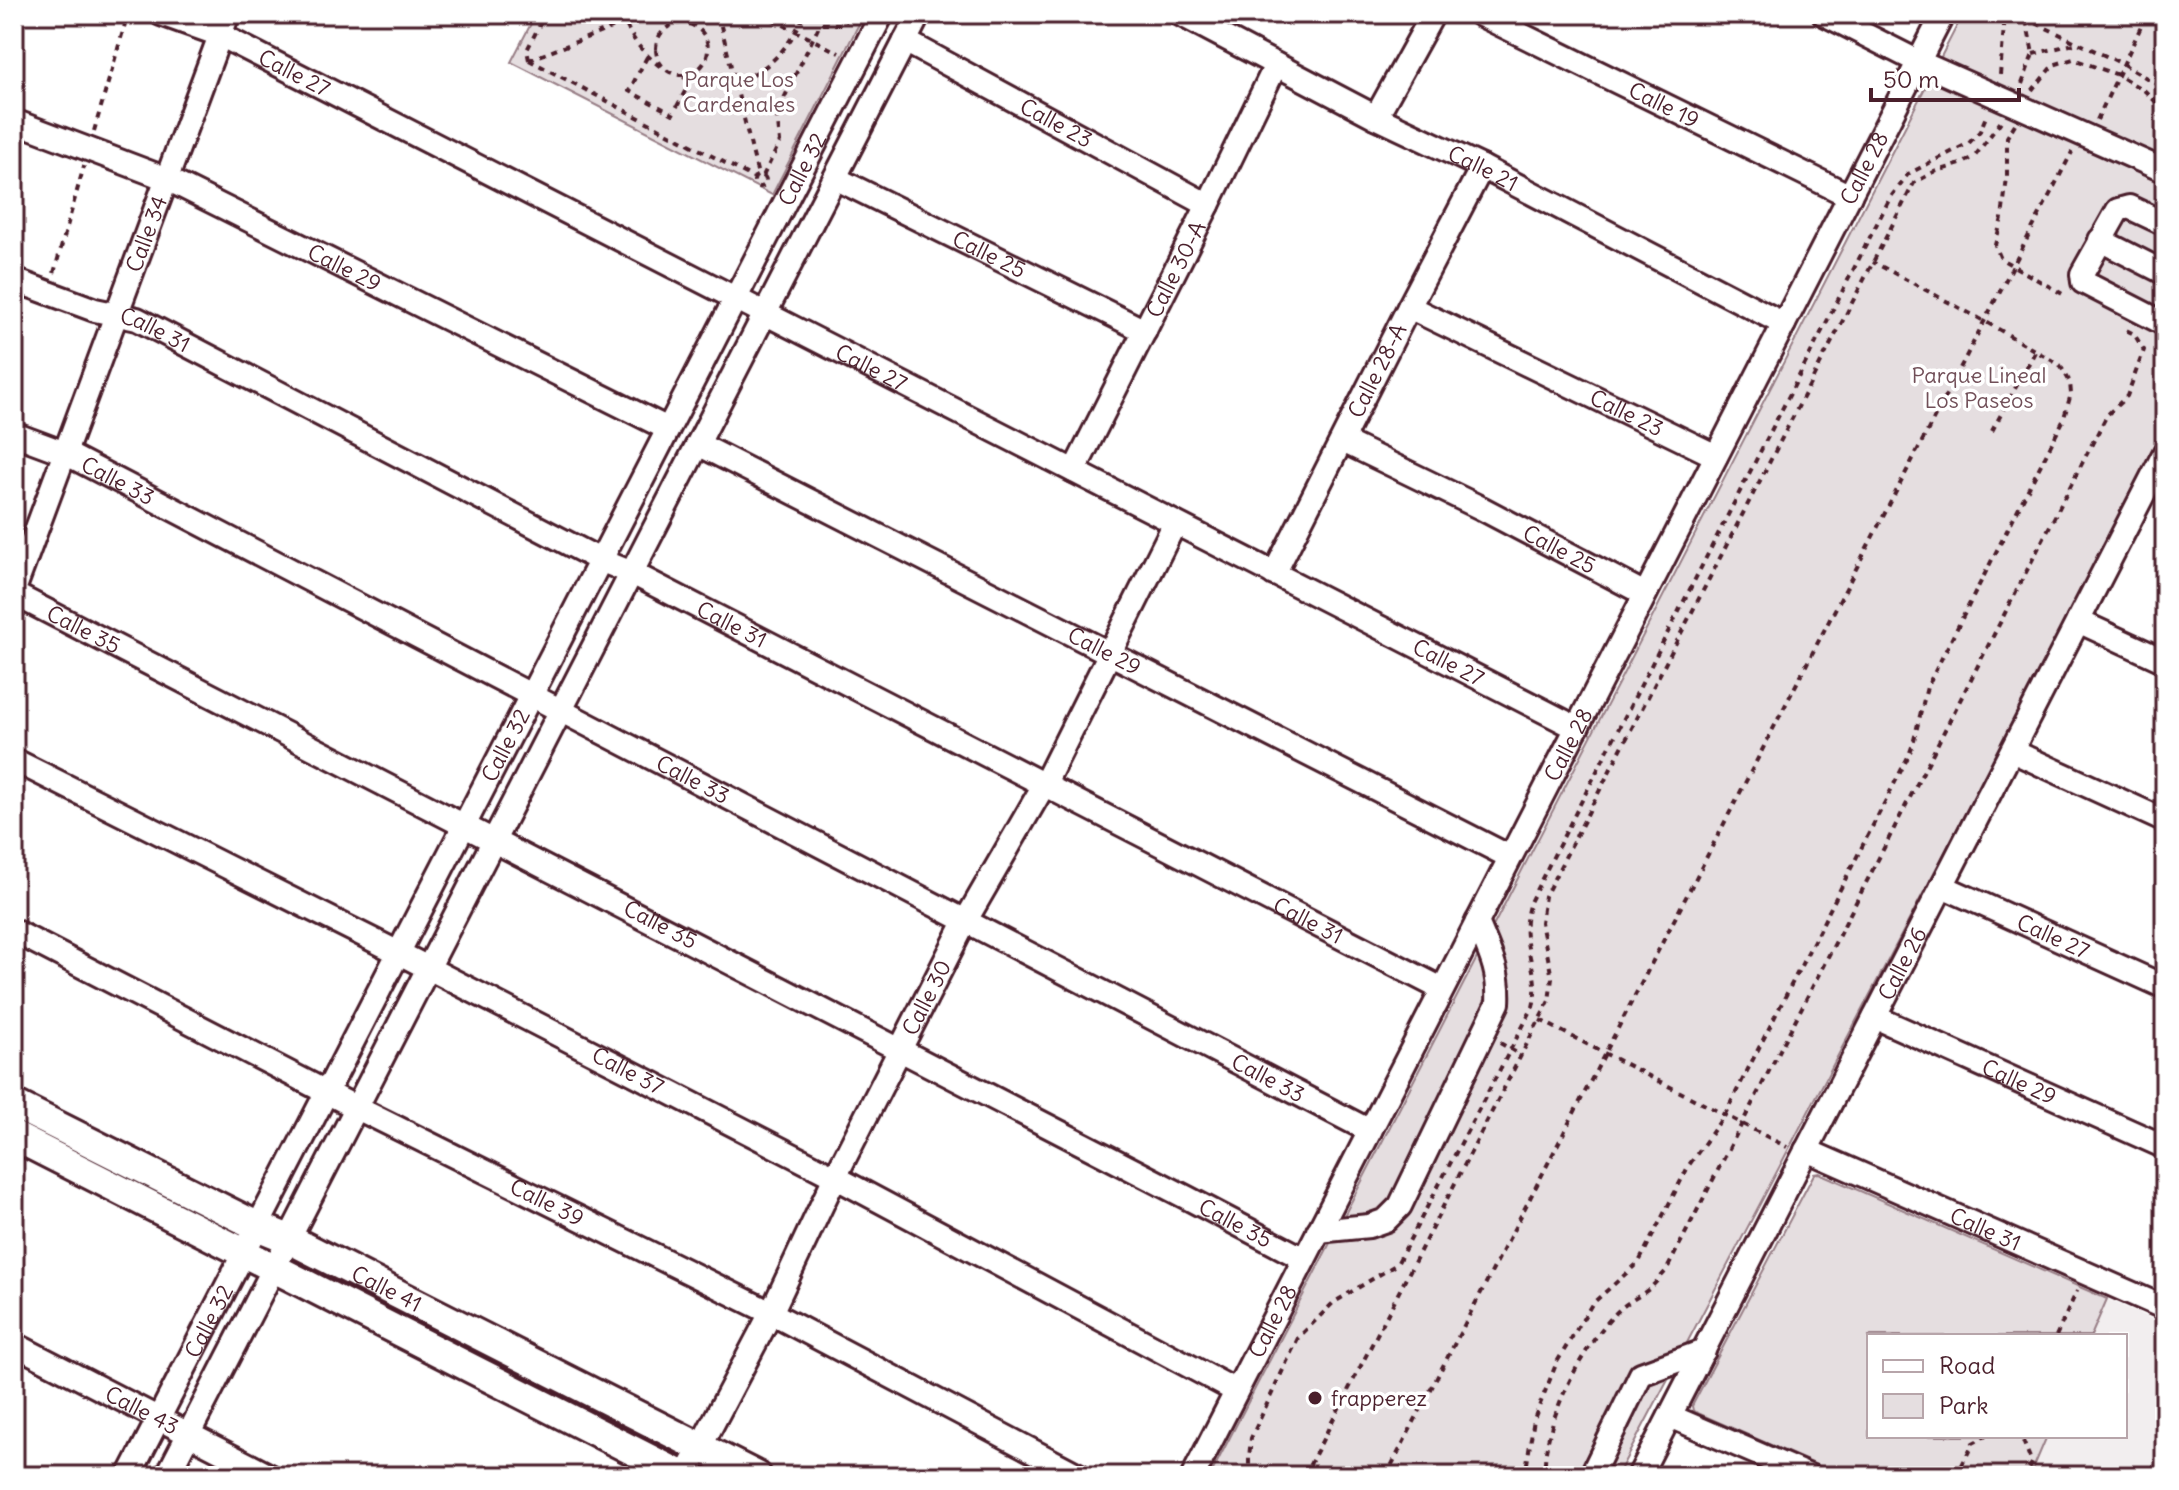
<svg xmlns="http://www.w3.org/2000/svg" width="2179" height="1490" font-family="Delius,sans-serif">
	<rect width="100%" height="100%" fill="#fff"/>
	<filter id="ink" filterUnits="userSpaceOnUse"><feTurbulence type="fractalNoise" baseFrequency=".0125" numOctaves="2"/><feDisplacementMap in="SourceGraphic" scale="16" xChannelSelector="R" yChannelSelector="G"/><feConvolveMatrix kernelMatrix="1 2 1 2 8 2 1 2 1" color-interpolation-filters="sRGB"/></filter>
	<g filter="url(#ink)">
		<path fill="#f2eeef" d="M2107,1299l58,26v151h-135l17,-40h78v-100h-34z"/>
		<path fill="#e5dee0" stroke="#987e86" stroke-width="2" d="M536,14h328l-92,181 -261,-133z
			M1963,14h202v419l-548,1043h-407z
			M1819,1173l288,126 -16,37h-222v100h178l-17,40h-188l-149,-65 -1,-5 122,-232z"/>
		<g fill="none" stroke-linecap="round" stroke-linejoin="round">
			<defs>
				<g id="minor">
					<path id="s1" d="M161,14l59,21 1357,693"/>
					<path id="s2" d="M1180,14l196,103 106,50 302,157"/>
					<path id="s3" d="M1479,14l371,182"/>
					<path d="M1824,14l95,48 246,109"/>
					<path id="s4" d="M905,41l303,164"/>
					<path d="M1376,117l57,-103"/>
					<path id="s5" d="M14,121l153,58 501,250"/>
					<path id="s6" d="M835,178l310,153"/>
					<path d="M2165,224l-36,-17 -11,3 -36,64 1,8 82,42"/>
					<path d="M2100,240l65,33"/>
					<path id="s7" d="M14,280l81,30 42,9 463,241 32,13 810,416"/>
					<path id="s8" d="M1409,307l307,149"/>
					<path id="s9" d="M14,434l51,19c434,227 871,451 1305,678"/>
					<path id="s10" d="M1343,441l138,67 164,86"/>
					<path id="s11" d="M698,444l812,413"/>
					<path id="s12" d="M1074,471l134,-266 68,-140"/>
					<path id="s13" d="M1274,574l135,-267 73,-140"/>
					<path id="s14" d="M14,590l214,-576"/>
					<path id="s15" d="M14,594c432,219 862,440 1290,665"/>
					<path d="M2078,621l87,40"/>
					<path d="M2012,751l153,70"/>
					<path id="s16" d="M14,760l385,193 436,224 401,214"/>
					<path id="s17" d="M1942,886l223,101"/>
					<path id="s18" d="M14,931l343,177 414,205 309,163"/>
					<path id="s19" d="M1875,1017l290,130"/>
					<path id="s20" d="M1806,1150l359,158"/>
					<path d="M1318,1231l51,-5 17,-6 14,-14 98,-203c2,-33 -9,-52 -21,-81"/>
					<path id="s21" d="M14,1344l256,132"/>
					<path d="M1670,1416l139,60"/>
					<path id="s22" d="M129,1476l753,-1462"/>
					<path d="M167,1476l752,-1462"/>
					<path id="s23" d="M685,1476l86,-163 64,-136 131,-257 78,-135 131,-262"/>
					<path id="s24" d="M1193,1476l750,-1462"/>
					<path d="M1591,1476l50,-102 63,-23"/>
					<path id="s25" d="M1639,1476l526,-1024"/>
				</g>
				<g id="major">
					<path id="s26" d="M14,1104l243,122 32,13 468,237"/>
					<path d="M14,1136l669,340"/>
				</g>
			</defs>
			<use href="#minor" stroke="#4a1f2b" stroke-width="28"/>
			<use href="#major" stroke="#4a1f2b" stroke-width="34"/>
			<path stroke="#4a1f2b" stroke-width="4" stroke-dasharray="6 6" stroke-linecap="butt" d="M622,14c7,22 20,39 39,53
				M708,14h11
				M718,14l40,161
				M762,14l77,39
				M2025,18l98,46 42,25
				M656 49a26 26 0 1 1 52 0a26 26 0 1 1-52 0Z
				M2033,54l45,-11
				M647,57l-18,34 44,23 18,-34
				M529,60l225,118
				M529,60l119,-46
				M529,60l-2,-10 18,-36
				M2000,75l5,-61
				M683,77c56,20 100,-12 121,-63
				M2022,84l11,-30 -8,-40
				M2032,91l21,-26 20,-6 45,16 27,16 20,20
				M2097,120l50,-106
				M2015,124l-8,13v40l-5,41 -7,27 6,14 65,37
				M94,131l34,-117
				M754 181a6 6 0 1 1 12 0a6 6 0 1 1-12 0Z
				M763,176l17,-34 -3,-29 43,-89h24l5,-10
				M54,273l30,-107
				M1992,431l44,-81
				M1540,1020l247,127
				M1500,1043l22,13
				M2056,1336l21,-45
				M2012,1436l11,5 9,22 -6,13
				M1252,1476l-3,-6v-12l2,-20 47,-100 35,-35 64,-39 136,-257c6,-26 -2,-40 -6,-65 -3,-13 -1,-27 3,-40l360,-704 18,-24 61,-31 11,-12 7,-17
				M1304,1476l245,-475 3,-23 -11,-56 4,-26 369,-713 20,-11 30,-9 11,-7 27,-36
				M1386,1476l686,-1324
				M1525,1476l9,-57 23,-57 35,-58 47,-42 50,-97 36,-51 184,-359 4,-11 14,-57 136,-266 8,-27 -1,-12 -10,-17 -74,-43 -113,-60
				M1545,1476c-4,-51 37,-130 73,-165 9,-9 21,-14 31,-22 6,-5 11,-12 17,-18l441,-856 20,-19 17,-46 -10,-16 -8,-4
				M1964,1476l-4,-7 13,-26 13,-7"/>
			<use href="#minor" stroke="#fff" stroke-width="22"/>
			<use href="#major" stroke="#fff" stroke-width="28"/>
		</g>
	</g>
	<circle fill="#4a1f2b" stroke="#fff" stroke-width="3" cx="1315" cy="1398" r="8"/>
	<g text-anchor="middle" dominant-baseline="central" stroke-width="7" stroke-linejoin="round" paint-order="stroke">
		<g font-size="22" fill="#4a1f2b" stroke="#fff">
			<text stroke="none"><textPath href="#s1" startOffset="146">Calle 27</textPath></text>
			<text stroke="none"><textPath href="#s3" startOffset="206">Calle 19</textPath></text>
			<text stroke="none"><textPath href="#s4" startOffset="172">Calle 23</textPath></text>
			<text stroke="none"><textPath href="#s2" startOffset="340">Calle 21</textPath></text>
			<text stroke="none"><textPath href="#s22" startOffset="1470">Calle 32</textPath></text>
			<text stroke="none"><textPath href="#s24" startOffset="1470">Calle 28</textPath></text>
			<text stroke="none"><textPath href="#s14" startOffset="380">Calle 34</textPath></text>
			<text stroke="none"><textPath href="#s6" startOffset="172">Calle 25</textPath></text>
			<text stroke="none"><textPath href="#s5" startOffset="362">Calle 29</textPath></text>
			<text stroke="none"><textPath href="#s12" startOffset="226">Calle 30-A</textPath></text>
			<text stroke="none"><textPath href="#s7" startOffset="150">Calle 31</textPath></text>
			<text stroke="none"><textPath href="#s1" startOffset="794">Calle 27</textPath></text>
			<text stroke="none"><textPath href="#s13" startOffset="228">Calle 28-A</textPath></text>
			<text stroke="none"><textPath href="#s8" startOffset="242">Calle 23</textPath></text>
			<text stroke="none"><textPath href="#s9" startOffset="114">Calle 33</textPath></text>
			<text stroke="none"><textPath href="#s10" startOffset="242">Calle 25</textPath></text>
			<text stroke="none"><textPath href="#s7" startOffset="798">Calle 31</textPath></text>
			<text stroke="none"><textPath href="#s15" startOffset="78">Calle 35</textPath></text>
			<text stroke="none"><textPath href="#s11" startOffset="456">Calle 29</textPath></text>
			<text stroke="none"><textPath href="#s1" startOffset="1442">Calle 27</textPath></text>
			<text stroke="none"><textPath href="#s22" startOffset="822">Calle 32</textPath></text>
			<text stroke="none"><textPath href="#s24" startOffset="822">Calle 28</textPath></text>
			<text stroke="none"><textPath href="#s9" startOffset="762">Calle 33</textPath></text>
			<text stroke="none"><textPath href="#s7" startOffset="1446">Calle 31</textPath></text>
			<text stroke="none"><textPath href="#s15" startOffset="726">Calle 35</textPath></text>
			<text stroke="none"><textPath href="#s17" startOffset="122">Calle 27</textPath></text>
			<text stroke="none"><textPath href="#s25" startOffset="576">Calle 26</textPath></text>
			<text stroke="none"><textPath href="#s23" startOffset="536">Calle 30</textPath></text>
			<text stroke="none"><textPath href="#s16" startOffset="688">Calle 37</textPath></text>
			<text stroke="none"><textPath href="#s9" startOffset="1410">Calle 33</textPath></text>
			<text stroke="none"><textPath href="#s19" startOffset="158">Calle 29</textPath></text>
			<text stroke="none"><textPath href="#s18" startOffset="598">Calle 39</textPath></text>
			<text stroke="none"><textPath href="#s15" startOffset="1374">Calle 35</textPath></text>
			<text stroke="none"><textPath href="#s20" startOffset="196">Calle 31</textPath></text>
			<text stroke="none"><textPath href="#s26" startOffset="416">Calle 41</textPath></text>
			<text stroke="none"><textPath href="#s22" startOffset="174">Calle 32</textPath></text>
			<text stroke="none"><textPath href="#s24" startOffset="174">Calle 28</textPath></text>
			<text stroke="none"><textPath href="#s21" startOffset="144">Calle 43</textPath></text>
		</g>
		<g font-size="22" fill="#714f58" stroke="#fff">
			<text x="739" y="79">Parque Los<tspan x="739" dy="25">Cardenales</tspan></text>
			<text x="1979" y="375">Parque Lineal<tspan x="1979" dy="25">Los Paseos</tspan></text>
		</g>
		<g font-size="22" fill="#4a1f2b" stroke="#fff" text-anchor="start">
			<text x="1331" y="1398">frapperez</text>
		</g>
	</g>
	<rect width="2179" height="1490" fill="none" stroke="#fff" stroke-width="48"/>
	<rect x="24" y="24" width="2131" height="1442" fill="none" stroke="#4a1f2b" stroke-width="3" filter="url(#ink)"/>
	<rect x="1867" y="1334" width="260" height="104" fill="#ffffff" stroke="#b7a5aa" stroke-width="2"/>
	<rect x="1883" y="1360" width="40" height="12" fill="#ffffff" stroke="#b7a5aa" stroke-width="2"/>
	<text x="1939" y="1374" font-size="24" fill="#4a1f2b">Road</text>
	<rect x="1883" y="1394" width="40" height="24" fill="#e5dee0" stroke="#b7a5aa" stroke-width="2"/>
	<text x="1939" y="1414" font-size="24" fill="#4a1f2b">Park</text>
	<path d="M1871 88v12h148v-12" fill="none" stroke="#4a1f2b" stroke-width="4"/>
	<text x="1883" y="88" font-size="24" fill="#4a1f2b" stroke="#ffffff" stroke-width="6" paint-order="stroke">50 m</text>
</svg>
